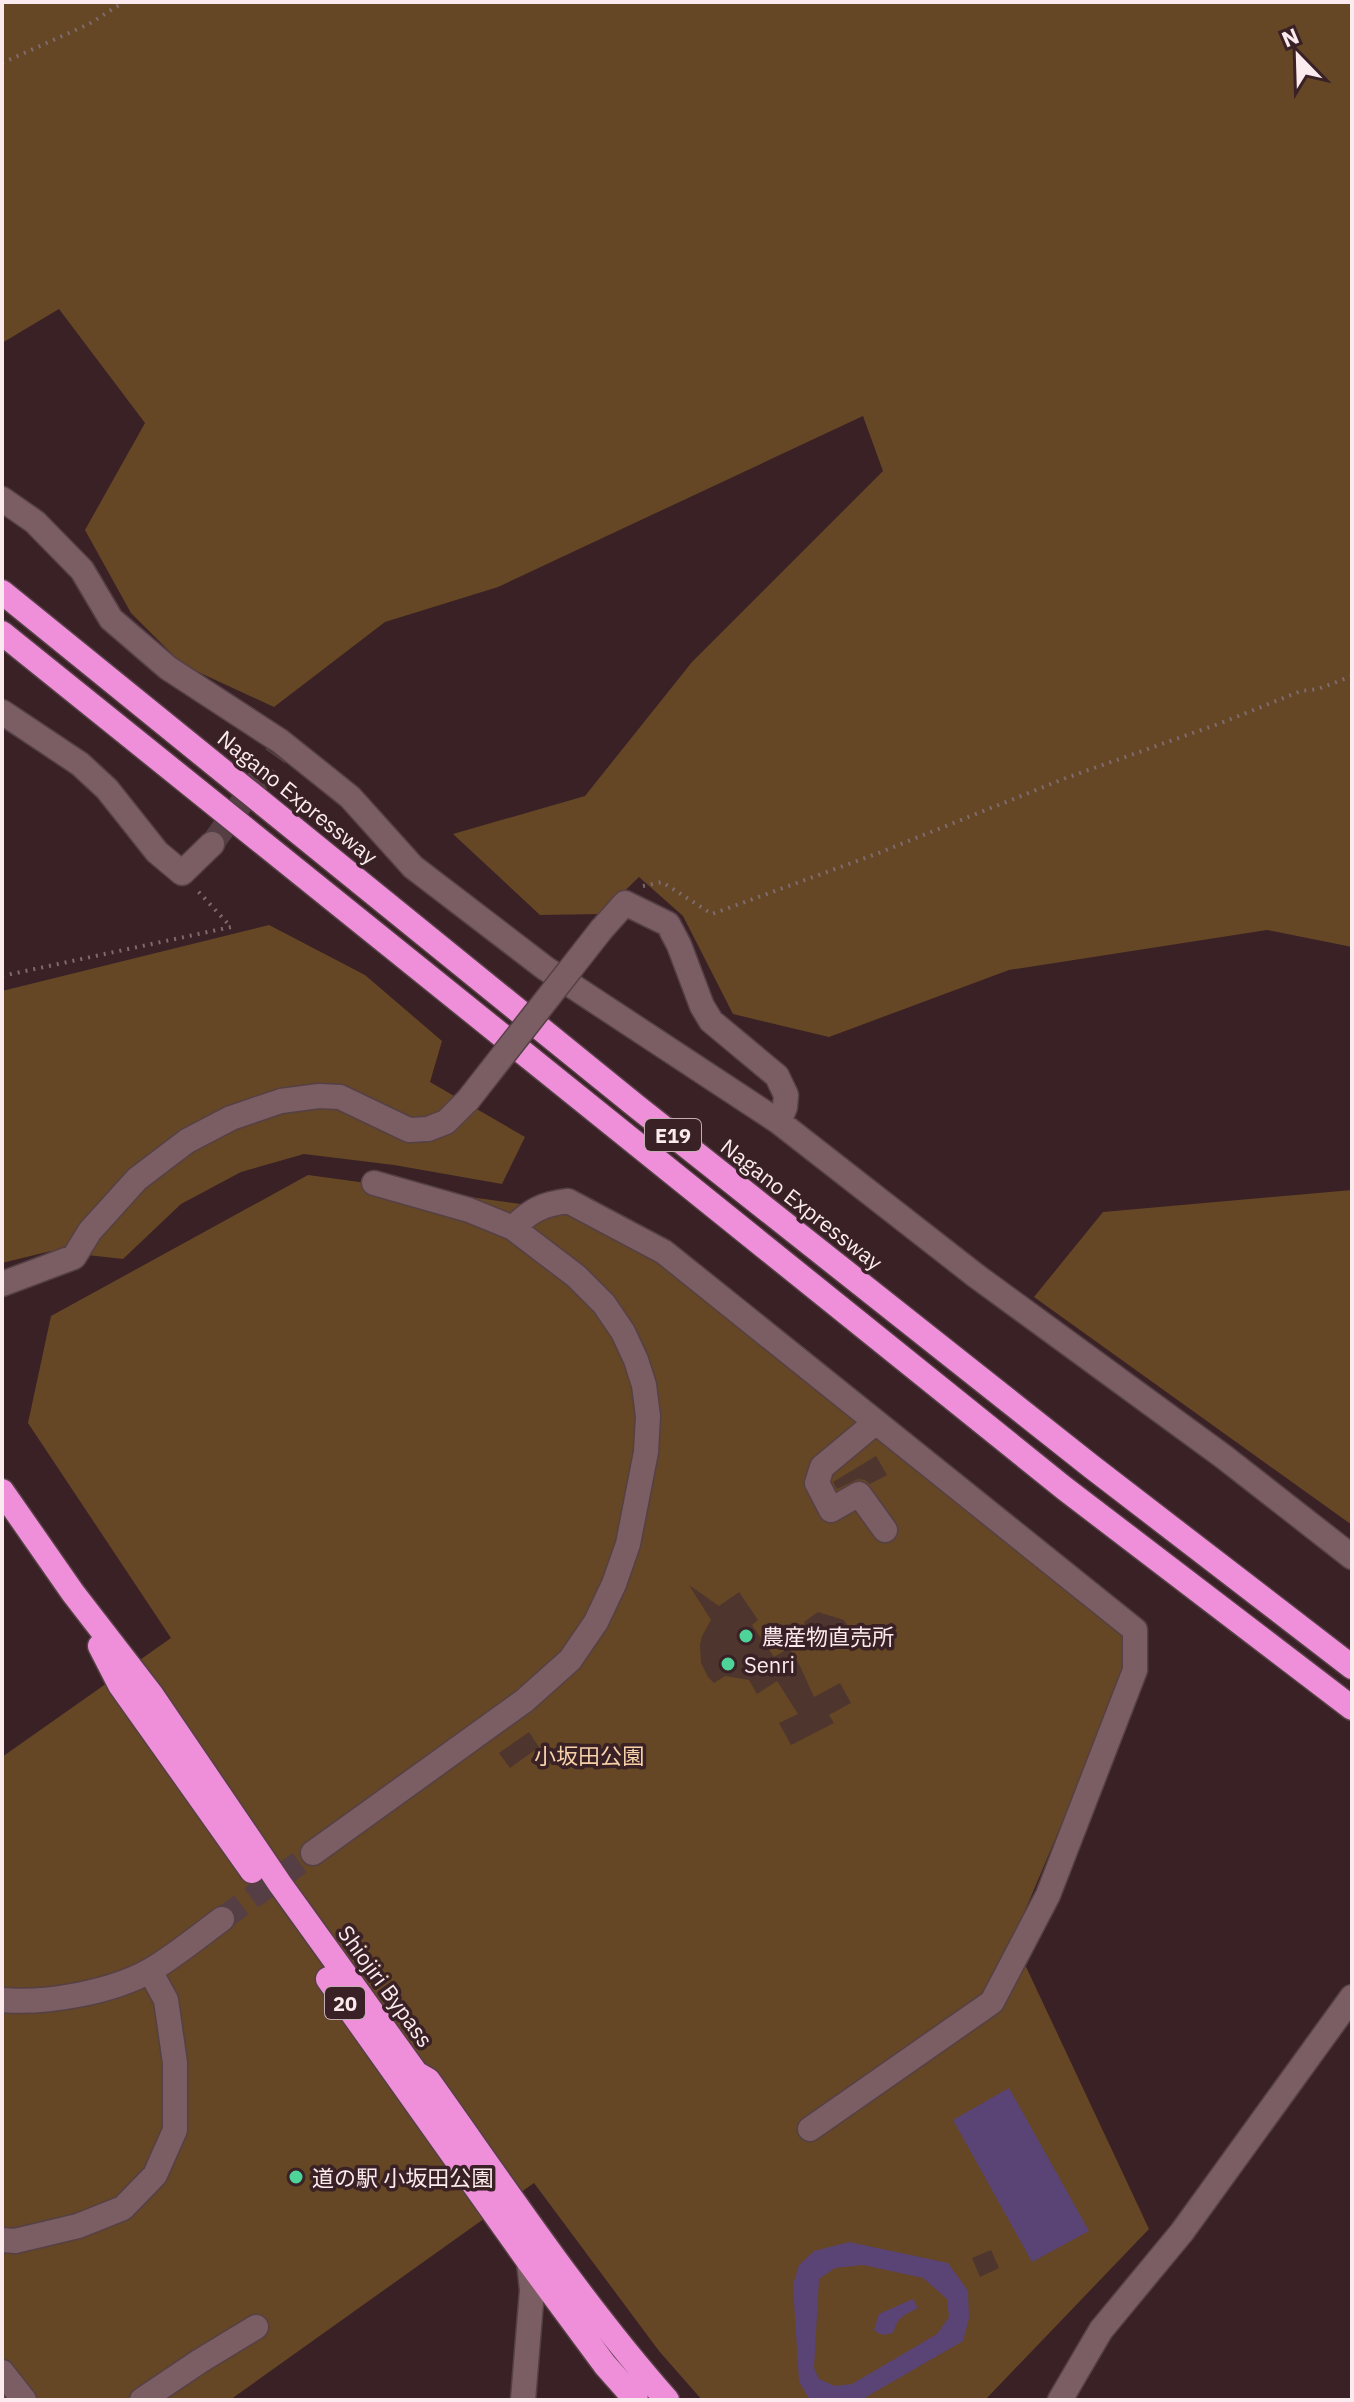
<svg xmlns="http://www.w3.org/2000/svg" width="1354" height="2402" font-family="'IBM Plex Sans','Noto Sans JP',sans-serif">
	<rect width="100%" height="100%" fill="#392126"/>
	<path fill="#654725" d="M2,2h1350v945l-85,-17 -258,40 -180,67 -96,-23 -50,-98 -44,-39 -38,37 -61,1 -87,-81 132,-38 107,-134 191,-191 -20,-55 -365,171 -113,35 -111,85 -91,-42 -52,-52 -46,-83 60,-107 -86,-114 -57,34z
		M269,925l96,50 77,66 -12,41 95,55 -23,47 -108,-19 -90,-11 -63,18 -60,32 -58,55 -72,-8 -49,12v-272z
		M308,1175l257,35 99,54 475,377 -126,298 136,290 -164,171h-283l-43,-49 -125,-168 -304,217h-228v-643l169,-119 -143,-215 23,-107z
		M1352,1190v335l-318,-228 69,-85z"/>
	<path fill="#5a4375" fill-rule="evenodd" d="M1009,2088l80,143 -57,31 -79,-142z
		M849,2242l99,21 20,28 1,27 -6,23 -102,59h-51l-11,-18 -6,-97 6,-20 15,-14zM863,2265l60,13 24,21 2,18 -12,17 -85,50 -17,2 -16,-7 -5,-11 5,-89 16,-11z
		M913,2299l5,9c-12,6 -22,10 -24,24 -9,4 -12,4 -20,-2l5,-16z"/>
	<path fill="#4e362e" d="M876,1456l11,19 -17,9 -5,-4 -7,-1 -21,10 -4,-7z
		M689,1585l30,21 20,-14 19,28 -6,5 22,32 15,-9 11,18 14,31 26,-14 11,20 -22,12 5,8 -43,22 -12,-22 19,-9 -21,-33 -20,13 -8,-14 -24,-4 -11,7 -6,-6 -7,-14 -1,-18 2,-9 9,-16z
		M818,1612l26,8 9,15 -18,12 -23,-9 -8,-16z
		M529,1732l10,15 -29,21 -11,-15z
		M991,2250l8,18 -19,9 -8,-19z"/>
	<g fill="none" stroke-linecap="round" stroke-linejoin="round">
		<path stroke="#563f44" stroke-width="24" stroke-dasharray="24 12" stroke-linecap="butt" d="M212,844l64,-89
			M222,1919l91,-66"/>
		<defs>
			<path id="minor" d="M2,499l33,23 47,48 29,49 57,49 112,73 70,56 63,70 132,101 234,154 196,153 249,182 128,100
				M2,712l78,52 27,25 50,63 25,21 30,-29
				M601,930l24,-27 43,21 11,21 23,61 9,15 66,55 9,19 -1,12 -6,15
				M513,1228c18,-18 30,-24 55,-27l96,51 471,378v40l-87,225 -56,107 -182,127
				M2,1284l72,-27 16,-26 47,-52 50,-38 44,-23 50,-17 38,-5 21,1 69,33 19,-1 18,-7 22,-22
				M876,1422l-54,45 -5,16 14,27 28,-16 26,36
				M313,1853l211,-152 46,-41 26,-38 18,-38 14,-40 18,-92 2,-36 -4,-31 -8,-25 -13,-28 -19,-28 -28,-28 -63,-48 -44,-18 -95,-27
				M2,2000c44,4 111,-8 149,-30 25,-15 48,-34 71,-51
				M2,2240l13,1 63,-15 45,-18 32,-33 20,-45v-67l-9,-63 -16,-29
				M2,2372l22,28
				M142,2400l58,-39 56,-34
				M523,2400l9,-110 -3,-28
				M1060,2400l41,-70 81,-98 170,-235"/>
			<path id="highway" d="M2,592l634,514 456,361 260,200
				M2,633l1062,855 288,220
				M2,1491l71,102 78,101 129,190 136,189 12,7c77,108 151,220 239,320
				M100,1646l20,39 132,186
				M328,1979l201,283 76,103 31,35"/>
		</defs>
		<use href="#minor" stroke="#554045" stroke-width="27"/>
		<use href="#highway" stroke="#554045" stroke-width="27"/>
		<path stroke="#7f6a6e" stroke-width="4" stroke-dasharray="2 6" stroke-linecap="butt" d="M2,63l87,-39 35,-22
			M643,886l19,-4 50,32 164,-60 190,-76 155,-55 80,-32 17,-2 34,-13
			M2,976l229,-49 -35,-38"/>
		<use href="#minor" stroke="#7b5e63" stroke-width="24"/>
		<use href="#highway" stroke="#ef8ed9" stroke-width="24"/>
		<defs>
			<path id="minor-bridge" d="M468,1100l133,-170"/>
		</defs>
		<use href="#minor-bridge" stroke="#554045" stroke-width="27" stroke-linecap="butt"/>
		<use href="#minor-bridge" stroke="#7b5e63" stroke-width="24"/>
	</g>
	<g fill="#4ed399" stroke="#392126" stroke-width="3">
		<circle cx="746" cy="1636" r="8"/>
		<circle cx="728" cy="1664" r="8"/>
		<circle cx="296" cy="2177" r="8"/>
	</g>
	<g text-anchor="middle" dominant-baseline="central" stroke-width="7" stroke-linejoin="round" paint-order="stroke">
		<g fill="#392126" stroke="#c2aeb2" stroke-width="2">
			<rect x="645" y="1119" width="56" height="32" rx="6"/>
			<rect x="325" y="1987" width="40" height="32" rx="6"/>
		</g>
		<g font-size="20" font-weight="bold" fill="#fcebee">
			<text x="673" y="1135">E19</text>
			<text x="345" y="2003">20</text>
		</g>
		<g font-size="22" fill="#fcebee" stroke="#392126">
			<text transform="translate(298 797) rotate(39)">Nagano Expressway</text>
			<text transform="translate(802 1204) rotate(38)">Nagano Expressway</text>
			<text transform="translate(386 1986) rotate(54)">Shiojiri Bypass</text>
		</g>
		<g font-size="22" fill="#fcebee" stroke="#392126" text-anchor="start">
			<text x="762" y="1636">農産物直売所</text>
			<text x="744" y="1664">Senri</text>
			<text x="312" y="2177">道の駅 小坂田公園</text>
		</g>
		<g font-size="22" fill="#f7d1a8" stroke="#392126">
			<text x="589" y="1755">小坂田公園</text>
		</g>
	</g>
	<rect width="1354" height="2402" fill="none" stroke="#fcebee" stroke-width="8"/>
	<g transform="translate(1298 56) rotate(337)" stroke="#392126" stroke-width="6" paint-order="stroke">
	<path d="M0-6L14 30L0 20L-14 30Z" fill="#fcebee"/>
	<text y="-12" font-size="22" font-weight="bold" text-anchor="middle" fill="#fcebee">N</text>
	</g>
</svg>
